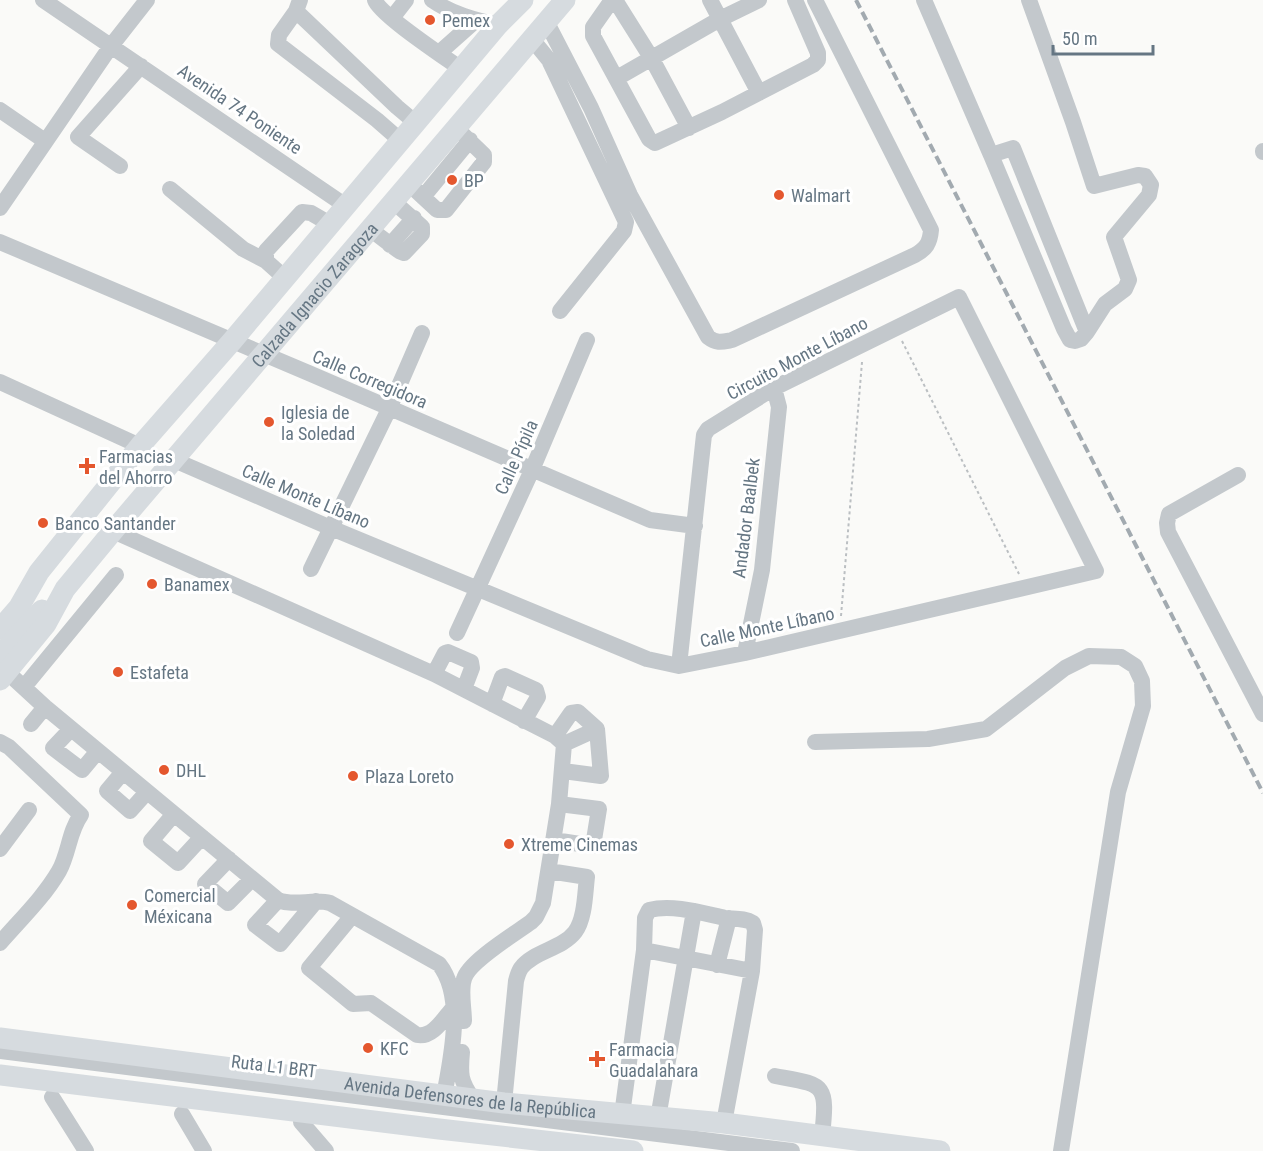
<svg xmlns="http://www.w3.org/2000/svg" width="1263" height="1151" font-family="'Roboto Condensed',sans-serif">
	<rect width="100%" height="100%" fill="#fafaf8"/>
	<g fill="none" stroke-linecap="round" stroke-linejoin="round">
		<path stroke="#bbbfc2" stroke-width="2" stroke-dasharray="3 3" stroke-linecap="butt" d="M902,341l117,233
			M841,616l21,-254"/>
		<path stroke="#c3c8cc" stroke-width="16" d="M43,0l303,206
			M300,0l-4,11 101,96 19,16
			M375,0c4,14 71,58 86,69
			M432,0c20,14 42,20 66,25
			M612,0l-19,27v9l56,103 6,4 67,-31 91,-47 5,-5v-7l-23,-53
			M615,0l37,59 37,69
			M710,0l49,93
			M924,0l67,155 22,-7 74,184 18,-28 20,-15 4,-9 -15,-43 35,-42 2,-10 -6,-9 -7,-1 -44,11 -21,-64 -44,-122
			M296,11l-17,24 -1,9 99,76 24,21
			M392,18l14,-18
			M546,21l45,87 39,87 78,142c9,7 14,5 24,3l183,-85c11,-6 15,-12 16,-25l-116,-230
			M531,38l18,22 77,162 -2,9 -64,80
			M439,53l36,-32
			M617,78l103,-59 39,-19
			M0,110l45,31
			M1263,151v1
			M991,155l73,174 6,11 5,1 6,-2 6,-7
			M120,166l-42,-29 63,-71
			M409,184l28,26h9l38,-48v-7l-28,-27
			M170,189l73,60 23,12
			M423,197l47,-57
			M0,208l111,-162 36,-46
			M370,229l29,22 5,2 18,-19v-7l-28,-25
			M0,242c217,91 434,185 650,278l45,6
			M390,245l24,-27
			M285,278l-19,-17v-10l36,-39 9,1 19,11
			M0,382l140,64
			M174,460l157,68 316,131 32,7 66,-13 351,-82 -137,-274 -185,91 -66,41 -4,6 -1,9 -24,222
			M1238,475l-69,39 -2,9 1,9 95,182
			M113,531l321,143 121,62 9,8
			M311,569l78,-160 33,-76
			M457,633l75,-163 55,-130
			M745,653l17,-83 17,-163 -5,-19
			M7,672l38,35 233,193c17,7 35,-2 52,3l109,61c26,33 12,94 5,132
			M434,674l11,-21 3,-1 23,10 1,6 -8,21
			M24,687l92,-112
			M492,704l10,-27 3,-1 31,14 2,7 -14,24
			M31,724l14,-17
			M71,729l-18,19 29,22 16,-19
			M555,736l16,-23 7,-1 19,17 -33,15
			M0,742l9,5 72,68c-12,16 -12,38 -22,56 -15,26 -39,49 -59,72
			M815,742l113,-3 58,-10 79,-61 24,-12 32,1 14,9 7,15 1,25 -25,86 -57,359
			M563,771l38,5 -4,-47
			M123,772l-16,19 23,20 17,-19
			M174,814l-23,27 27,22 24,-26
			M554,840l39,6 6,-37 -40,-5
			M0,849l29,-39
			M229,859l-24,25 23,19 24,-24
			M278,900l-23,25 25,19 36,-43
			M352,916l-43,52 44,36 18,-1 46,32c16,3 27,-17 36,-27
			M644,950l1,-32 4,-8c24,-6 53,3 76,8 10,1 20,0 28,5l2,7 -3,41
			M717,965l12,-47
			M464,1021c0,-13 -4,-30 0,-42 4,-17 52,-46 67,-57l5,-5 7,-14 16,-99 5,-60
			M0,1051l792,100
			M462,1052c-2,22 -2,29 11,47
			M775,1076c49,9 53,6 47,60
			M52,1097l34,54
			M504,1103l12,-122c1,-4 3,-10 5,-13 13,-17 41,-19 54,-36 10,-13 10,-39 12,-55l-38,-6
			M182,1114l22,37
			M622,1115l22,-165 108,21 -28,152
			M658,1118l36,-207
			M301,1122l25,29"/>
		<g stroke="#d6dbdf" stroke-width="21">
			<path d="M0,629l19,-22 20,-35 101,-126 93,-106 265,-315 25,-25"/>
			<path d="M0,655l42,-45"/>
			<path id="s1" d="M0,680l46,-56 19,-35 48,-58 452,-531"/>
			<path id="s2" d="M0,1038l504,65 220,20 216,28"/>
			<path d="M0,1075l439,54 194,22"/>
		</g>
		<path stroke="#a2aab0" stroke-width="4" stroke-dasharray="9 4.5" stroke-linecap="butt" d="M856,0l407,793"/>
	</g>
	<g fill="#e4572e" stroke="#fff" stroke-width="2">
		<circle cx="430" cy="20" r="6"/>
		<circle cx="452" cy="180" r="6"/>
		<circle cx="779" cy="195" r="6"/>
		<circle cx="269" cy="422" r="6"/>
		<path d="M84 457h6v6h6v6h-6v6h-6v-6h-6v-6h6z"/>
		<circle cx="43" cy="523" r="6"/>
		<circle cx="152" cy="584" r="6"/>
		<circle cx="118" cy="672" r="6"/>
		<circle cx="164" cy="770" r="6"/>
		<circle cx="353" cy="776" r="6"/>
		<circle cx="509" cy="844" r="6"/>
		<circle cx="132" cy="905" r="6"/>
		<circle cx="368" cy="1048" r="6"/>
		<path d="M594 1050h6v6h6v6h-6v6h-6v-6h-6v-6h6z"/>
	</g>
	<g text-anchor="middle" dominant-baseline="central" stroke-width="6" stroke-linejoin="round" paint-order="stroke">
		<g font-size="18" fill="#657683" stroke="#fff" text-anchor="start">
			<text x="442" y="20">Pemex</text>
			<text x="464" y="180">BP</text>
			<text x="791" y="195">Walmart</text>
			<text x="281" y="412">Iglesia de<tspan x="281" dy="21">la Soledad</tspan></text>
			<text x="99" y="456">Farmacias<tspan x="99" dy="21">del Ahorro</tspan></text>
			<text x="55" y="523">Banco Santander</text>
			<text x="164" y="584">Banamex</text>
			<text x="130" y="672">Estafeta</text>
			<text x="176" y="770">DHL</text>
			<text x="365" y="776">Plaza Loreto</text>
			<text x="521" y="844">Xtreme Cinemas</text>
			<text x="144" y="895">Comercial<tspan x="144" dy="21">Méxicana</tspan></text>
			<text x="380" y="1048">KFC</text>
			<text x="609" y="1049">Farmacia<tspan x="609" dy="21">Guadalahara</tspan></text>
		</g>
		<g font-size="18" fill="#657683" stroke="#fff">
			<text transform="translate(240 109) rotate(34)">Avenida 74 Poniente</text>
			<text stroke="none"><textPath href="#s1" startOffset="498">Calzada Ignacio Zaragoza</textPath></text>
			<text transform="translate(797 358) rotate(-28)">Circuito Monte Líbano</text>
			<text transform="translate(370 379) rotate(23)">Calle Corregidora</text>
			<text transform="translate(516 457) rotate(-66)">Calle Pípila</text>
			<text transform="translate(306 496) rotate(23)">Calle Monte Líbano</text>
			<text transform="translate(746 518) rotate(-83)">Andador Baalbek</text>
			<text transform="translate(767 627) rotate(-12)">Calle Monte Líbano</text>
			<text transform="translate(274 1066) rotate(7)">Ruta L1 BRT</text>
			<text stroke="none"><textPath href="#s2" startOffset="474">Avenida Defensores de la República</textPath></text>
		</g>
	</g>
	<path d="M1053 45v9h100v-9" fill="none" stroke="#657683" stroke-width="3"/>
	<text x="1062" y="45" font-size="18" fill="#657683" stroke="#ffffff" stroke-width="4.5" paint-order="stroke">50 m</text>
</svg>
